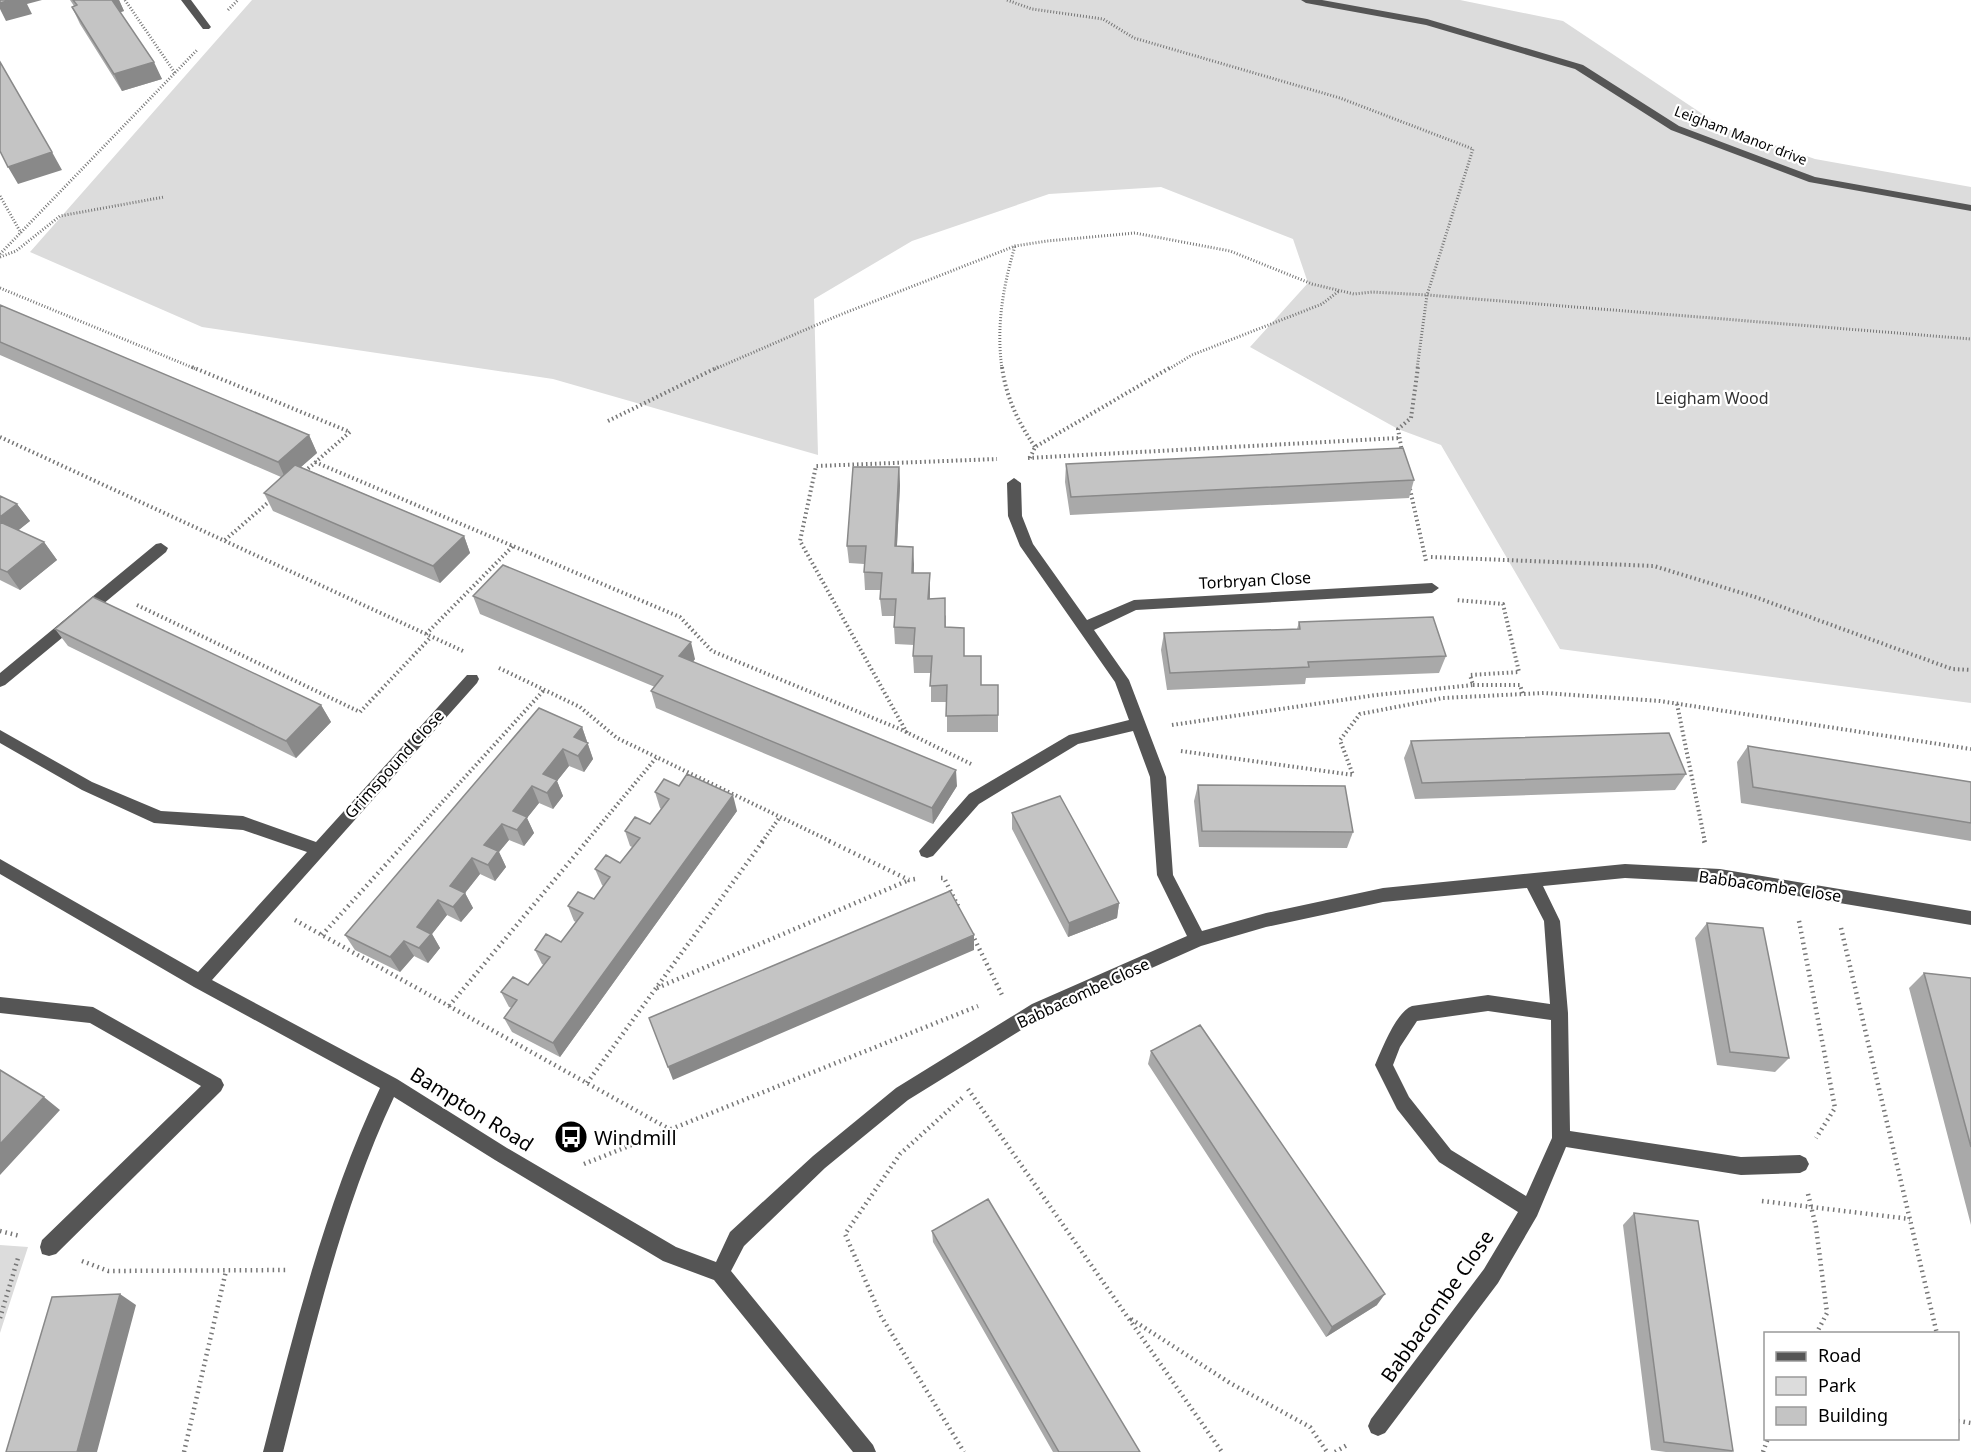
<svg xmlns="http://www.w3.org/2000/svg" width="1971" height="1452" font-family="'Noto Sans',sans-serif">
	<rect width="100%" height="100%" fill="#fff"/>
	<path fill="#dcdcdc" d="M252,0h1208l103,21 159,106 93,32 156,28v516l-411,-54 -119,-204 -43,-16 -148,-82 58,-64 -15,-44 -132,-52 -112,7 -137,47 -98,58 4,156 -265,-76 -351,-52 -172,-75z
		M0,1245l28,2 -28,86z"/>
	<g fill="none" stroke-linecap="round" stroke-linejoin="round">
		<path stroke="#777" stroke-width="3" stroke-dasharray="1 2" stroke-linecap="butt" d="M125,0l50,73
			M1007,0l25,9 71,10 31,19 206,60 133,51 -46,146 -10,74
			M228,10l10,-10
			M0,196l21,37
			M0,254l197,-204
			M0,257l16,-6 44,-35 104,-19
			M0,288l196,81
			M715,369l122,-53 178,-70 32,-5 88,-8 95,18 82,33 42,10 18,-2 55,3 544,44
			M1002,369c-6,-43 1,-82 13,-123
			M1169,369l23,-14 130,-51 17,-13"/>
		<path stroke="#777" stroke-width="4" stroke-dasharray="1.5 3" stroke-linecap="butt" d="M192,367l158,65 -47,41
			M1002,367c4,30 16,55 33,80
			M608,421l110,-54
			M0,437l465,215
			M1402,452l-4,-23 13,-11 7,-51
			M1028,458l371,-20
			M1030,458l5,-11 136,-80
			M315,462l365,155 32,34 190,79 69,34
			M1410,489l16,72
			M225,540l47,-41
			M1431,557l223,9 101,31 197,72 19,1
			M137,605l223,107 71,-75
			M426,634l87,-88
			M499,668l81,39 37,31 215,104
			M1473,685h47l3,9
			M1677,704l28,138
			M1172,725l204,-30 97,-10 -3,-10 49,-3 -16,-68 -47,-4
			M907,733l-107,-192 16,-75 181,-7
			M1181,751l172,24 -13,-35 20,-26 83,-16 101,-5 116,8 311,48
			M406,842l138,-152
			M586,842l70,-84
			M762,842l18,-25"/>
		<path stroke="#777" stroke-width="4.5" stroke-dasharray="1.5 4" stroke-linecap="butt" d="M829,841l80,39 6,-1
			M1704,841l1,3
			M941,878h3l14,28
			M295,920l376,210
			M1799,921l36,187 -19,30
			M1841,928l96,406
			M972,934l30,61
			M322,935l85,-94
			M657,988l252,-108
			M449,1006l138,-165
			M587,1083l176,-242
			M968,1089l254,363
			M962,1098l-62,56 -55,80 36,82 83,136
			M584,1164l394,-158
			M1808,1194l8,33 11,86 -11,21
			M1762,1201l148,18
			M0,1231l20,5
			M82,1261l26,10 181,-1
			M0,1318l18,-60
			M1131,1319l99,64 80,44 17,25
			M1958,1421l13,2
			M184,1452l42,-181
			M1335,1452l14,-8
			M1763,1452l5,-14"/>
		<path fill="#555" fill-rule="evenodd" d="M181,0h10l20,27 -2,2h-6z
			M1301,0h21l105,19 156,46 96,61 136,51 156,28v6l-162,-29 -138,-52 -96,-61 -149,-44 -120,-22z
			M1014,478l7,5 1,33 11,28 54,76 47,-20 298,-17 7,5 -7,5 -296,17 -42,20 35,50 37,97 7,98 29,56 64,-18 117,-25 242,-24 95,5 251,42v14l-251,-42 -95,-5 -82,8 17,35 8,92 2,118 171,26 59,-2 6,3 3,6 -3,6 -6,3 -59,2 -175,-28 -29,69 -39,67 -113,150 -7,3 -7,-3 -3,-7 3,-7 113,-150 34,-57 -79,-50 -42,-53 -22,-44c7,-16 21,-53 37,-59l76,-11 62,9 -6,-83 -17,-33 -144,14 -117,25 -65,19 -157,70 -136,84 -83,68 -81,78 -13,25 142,174 3,7h-23l-139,-172 -51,-19 -168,-101 -101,-63c-53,113 -80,234 -111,355h-20c32,-124 62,-248 117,-364l-186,-101 -194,-113v-15l198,113 109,-120 -64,-22 -89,-7 -72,-33 -82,-47v-13l92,52 69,29 82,5 73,26 151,-167h10l2,4 -2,4 -265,297 185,99 110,69 169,99 40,15 14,-30 83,-76 83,-68 136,-84 155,-68 -30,-61 -7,-98 -17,-46 -55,13 -99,60 -46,52 -6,2 -6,-2 -2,-5 50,-57 100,-59 60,-15 -14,-38 -95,-136 -12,-30 -1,-33zM1488,1011l63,9 1,118 -26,58 -75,-46 -42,-53 -16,-32 7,-18 17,-26z
			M161,543l7,5 -2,4 -161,133 -5,2v-14l156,-129z
			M0,997l93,10 128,72 3,6 -3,6 -165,163 -7,2 -7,-2 -2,-7 2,-7 159,-154 -111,-63 -90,-10z"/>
	</g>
	<path fill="#a9a9a9" d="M70,0h49l5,11 -4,1 42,67 -40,12 -42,-67 -8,-17 2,-1z
		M0,305l309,130 8,18 -16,14 163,69 6,17 -30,30 -167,-72 -9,-18 17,-16 -281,-122z
		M1066,464l348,16 -5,18 -339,17 -5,-33z
		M899,467l1,18 -3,61 17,18v9h16v26l16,17v11l35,58h17v47h-51v-30h-16v-29h-17l-1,-17 1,-11 -19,-1 -1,-17 1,-11h-13l-2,-17 1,-9h-16l-1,-18v-8l-15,-1 -2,-17z
		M0,496l17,8 13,17 -12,9 26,12 13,18 -37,30 -20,-10z
		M473,596l222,63 -2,3 264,124 -24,38 -277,-116 -5,-17 4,-4 -175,-73z
		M1299,622l147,34 -7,17 -133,5 -1,6 -138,6 -6,-40 3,-17 133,-4z
		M55,629l266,76 10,17 -35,36 -228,-112z
		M582,727l11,32 -9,13 -15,-6 -12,15 6,15 -10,13 -14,-6 -12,15 7,15 -10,13 -15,-6 -10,12 7,15 -11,14 -15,-7 -15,19 8,15 -12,14 -14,-7 -15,19 8,14 -12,15 -14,-7 -14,16 -45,-22 -10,-15z
		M1411,741l275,33 -11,16 -260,9 -11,-41z
		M1748,746l223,36v59l-230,-38 -4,-41z
		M1198,785l155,47 -6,16 -148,-1 -5,-46z
		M655,792l82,19 -177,246 -48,-25 -8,-14 8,-10 -3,-1 -8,-15 27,-7 16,-20 -2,-1 -7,-14 26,-8 15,-20 -2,-1 -6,-15 26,-7 9,-13 -1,-1 -7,-16 25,-6 12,-16 -2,-1 -5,-15 25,-7 11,-15 -1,-1z
		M1012,813l107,90 -2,15 -49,19 -56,-108z
		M1707,923l82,135 -14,14 -58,-7 -22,-127z
		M1924,973l47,5v247l-62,-237z
		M1151,1051l226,254 -51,32 -178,-273z
		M1634,1213l99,238 -1,1h-66l-15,-2 -28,-225z
		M932,1231l208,221h-87l-120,-210z"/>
	<path fill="#898989" d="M10,0h32l-15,4 5,10 -26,7 -6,-12v-6z
		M111,0h8l5,11 -6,2z
		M154,62l8,17 -40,12 -8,-17z
		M52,152l10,18 -44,14 -10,-17z
		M309,435l8,18 -31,27 -8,-18z
		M899,467l1,18 -4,79 -1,-18z
		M17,504l13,17 -21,17 -9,-13v-8z
		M464,536l6,17 -30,30 -7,-17z
		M44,542l13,18 -37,30 -13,-18z
		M913,547l1,17 -1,26 -1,-17z
		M930,573v17l-1,26 -1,-17z
		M691,642l4,17 -12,14 -4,-17z
		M321,705l10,17 -35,36 -10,-17z
		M582,727l11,32 -9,13 -6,-16 -4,-19z
		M563,749l6,17 -12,15 6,15 -10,13 -6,-16 -4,-19z
		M956,770l1,16 -24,38 -1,-16z
		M532,786l7,17 -12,15 7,15 -10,13 -7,-16 -4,-19z
		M733,795l4,16 -177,246 -7,-14z
		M502,824l7,16 -10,12 7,15 -11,14 -7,-16 -4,-20z
		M472,858l8,16 -15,19 8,15 -12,14 -8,-15 -3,-21z
		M438,900l9,15 -15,19 8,14 -12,15 -9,-15 -2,-21z
		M1119,903l-2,15 -49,19 1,-14z
		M974,935v15l-301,130 -5,-13z
		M404,941l10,15 -14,16 -10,-15z
		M44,1097l16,13 -60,65v-31z
		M120,1294l16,11 -39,147h-20z
		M1385,1294l-8,11 -51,32 6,-10z"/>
	<path fill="#c4c4c4" stroke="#898989" stroke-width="1.5" d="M0,0h10l-10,3z
		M73,0h39l42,62 -40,12 -42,-67 5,-2z
		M0,62l52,90 -44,15 -8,-16z
		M0,305l309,130 -31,27 -278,-120z
		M1403,448l11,32 -343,17 -5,-33z
		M295,465l169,71 -31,30 -169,-73z
		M853,467h46l-4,79 18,1 -1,26h18l-2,26 17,-1v29l19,1v28h17v29h17v30l-52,1 1,-31 -17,1 2,-30h-19l2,-28 -21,-1 2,-28h-16l2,-26 -18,-1 2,-26h-19z
		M0,496l17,8 -17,13z
		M0,522l44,20 -37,30 -7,-3z
		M503,565l188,77 -12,14 277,114 -24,38 -281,-117 12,-15 -190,-80z
		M93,597l228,108 -35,36 -231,-112z
		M1433,617l13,39 -138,6 1,5 -139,6 -6,-40 136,-4 -1,-7z
		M539,708l43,19 -8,10 14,6 -10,13 -15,-7 -20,25 14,6 -10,13 -15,-7 -19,25 14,6 -10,13 -15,-6 -18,21 14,6 -10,14 -16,-7 -22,28 15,7 -12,14 -15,-7 -21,27 14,7 -12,14 -15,-7 -14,16 -45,-22z
		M1669,733l17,41 -264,9 -11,-42z
		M1748,746l223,36v41l-218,-36z
		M687,774l46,21 -180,248 -49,-25 13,-18 -16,-8 12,-15 15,8 22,-28 -15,-7 11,-16 15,8 22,-29 -15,-7 10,-14 16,7 16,-22 -15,-8 11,-14 14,8 20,-25 -15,-7 10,-14 15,7 19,-25 -14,-7 9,-13 15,7z
		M1198,785l147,1 8,46 -151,-1z
		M1060,796l59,107 -50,20 -57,-110z
		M950,891l24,44 -306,132 -19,-49z
		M1707,923l56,5 26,130 -59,-6z
		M1924,973l47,5v169z
		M1200,1025l185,269 -53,33 -181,-276z
		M0,1070l44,27 -44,47z
		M988,1199l152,253h-81l-127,-221z
		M1634,1213l64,8 35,230 -69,-9z
		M120,1294l-43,158h-71l46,-155z"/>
	<defs>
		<symbol id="bus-disc" viewBox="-11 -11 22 22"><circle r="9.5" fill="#000" stroke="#fff"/><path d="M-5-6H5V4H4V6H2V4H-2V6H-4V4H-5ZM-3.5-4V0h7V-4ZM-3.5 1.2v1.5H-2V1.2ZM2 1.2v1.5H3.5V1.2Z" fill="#fff"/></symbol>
	</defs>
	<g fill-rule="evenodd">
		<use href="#bus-disc" x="552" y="1118" width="38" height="38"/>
	</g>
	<g text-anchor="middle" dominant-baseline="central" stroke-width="4.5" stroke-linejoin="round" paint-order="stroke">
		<g font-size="14" fill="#000" stroke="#fff">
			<text transform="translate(1741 135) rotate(21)">Leigham Manor drive</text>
		</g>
		<g font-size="16" fill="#333" stroke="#fff">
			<text x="1712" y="398">Leigham Wood</text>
		</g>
		<g font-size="16" fill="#000" stroke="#fff">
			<text transform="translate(1255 580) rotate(-3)">Torbryan Close</text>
			<text transform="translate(394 764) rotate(-48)">Grimspound Close</text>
			<text transform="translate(1770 886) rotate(8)">Babbacombe Close</text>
			<text transform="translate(1083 993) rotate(-25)">Babbacombe Close</text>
		</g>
		<g font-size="20" fill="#000" stroke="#fff">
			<text transform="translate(472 1109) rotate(32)">Bampton Road</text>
			<text transform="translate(1437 1306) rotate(-55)">Babbacombe Close</text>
		</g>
		<g font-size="20" fill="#000" stroke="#fff" text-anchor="start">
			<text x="594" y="1137">Windmill</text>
		</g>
	</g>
	<rect x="1764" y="1332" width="195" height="108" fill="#ffffff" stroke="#999999" stroke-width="1.5"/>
	<rect x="1776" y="1352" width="30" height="9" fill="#555555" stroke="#999999" stroke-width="1.5"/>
	<text x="1818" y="1362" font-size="18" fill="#000000">Road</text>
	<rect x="1776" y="1377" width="30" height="18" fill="#dcdcdc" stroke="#999999" stroke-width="1.5"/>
	<text x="1818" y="1392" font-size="18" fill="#000000">Park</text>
	<rect x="1776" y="1407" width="30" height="18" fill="#c4c4c4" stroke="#999999" stroke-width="1.5"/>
	<text x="1818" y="1422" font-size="18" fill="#000000">Building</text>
</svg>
